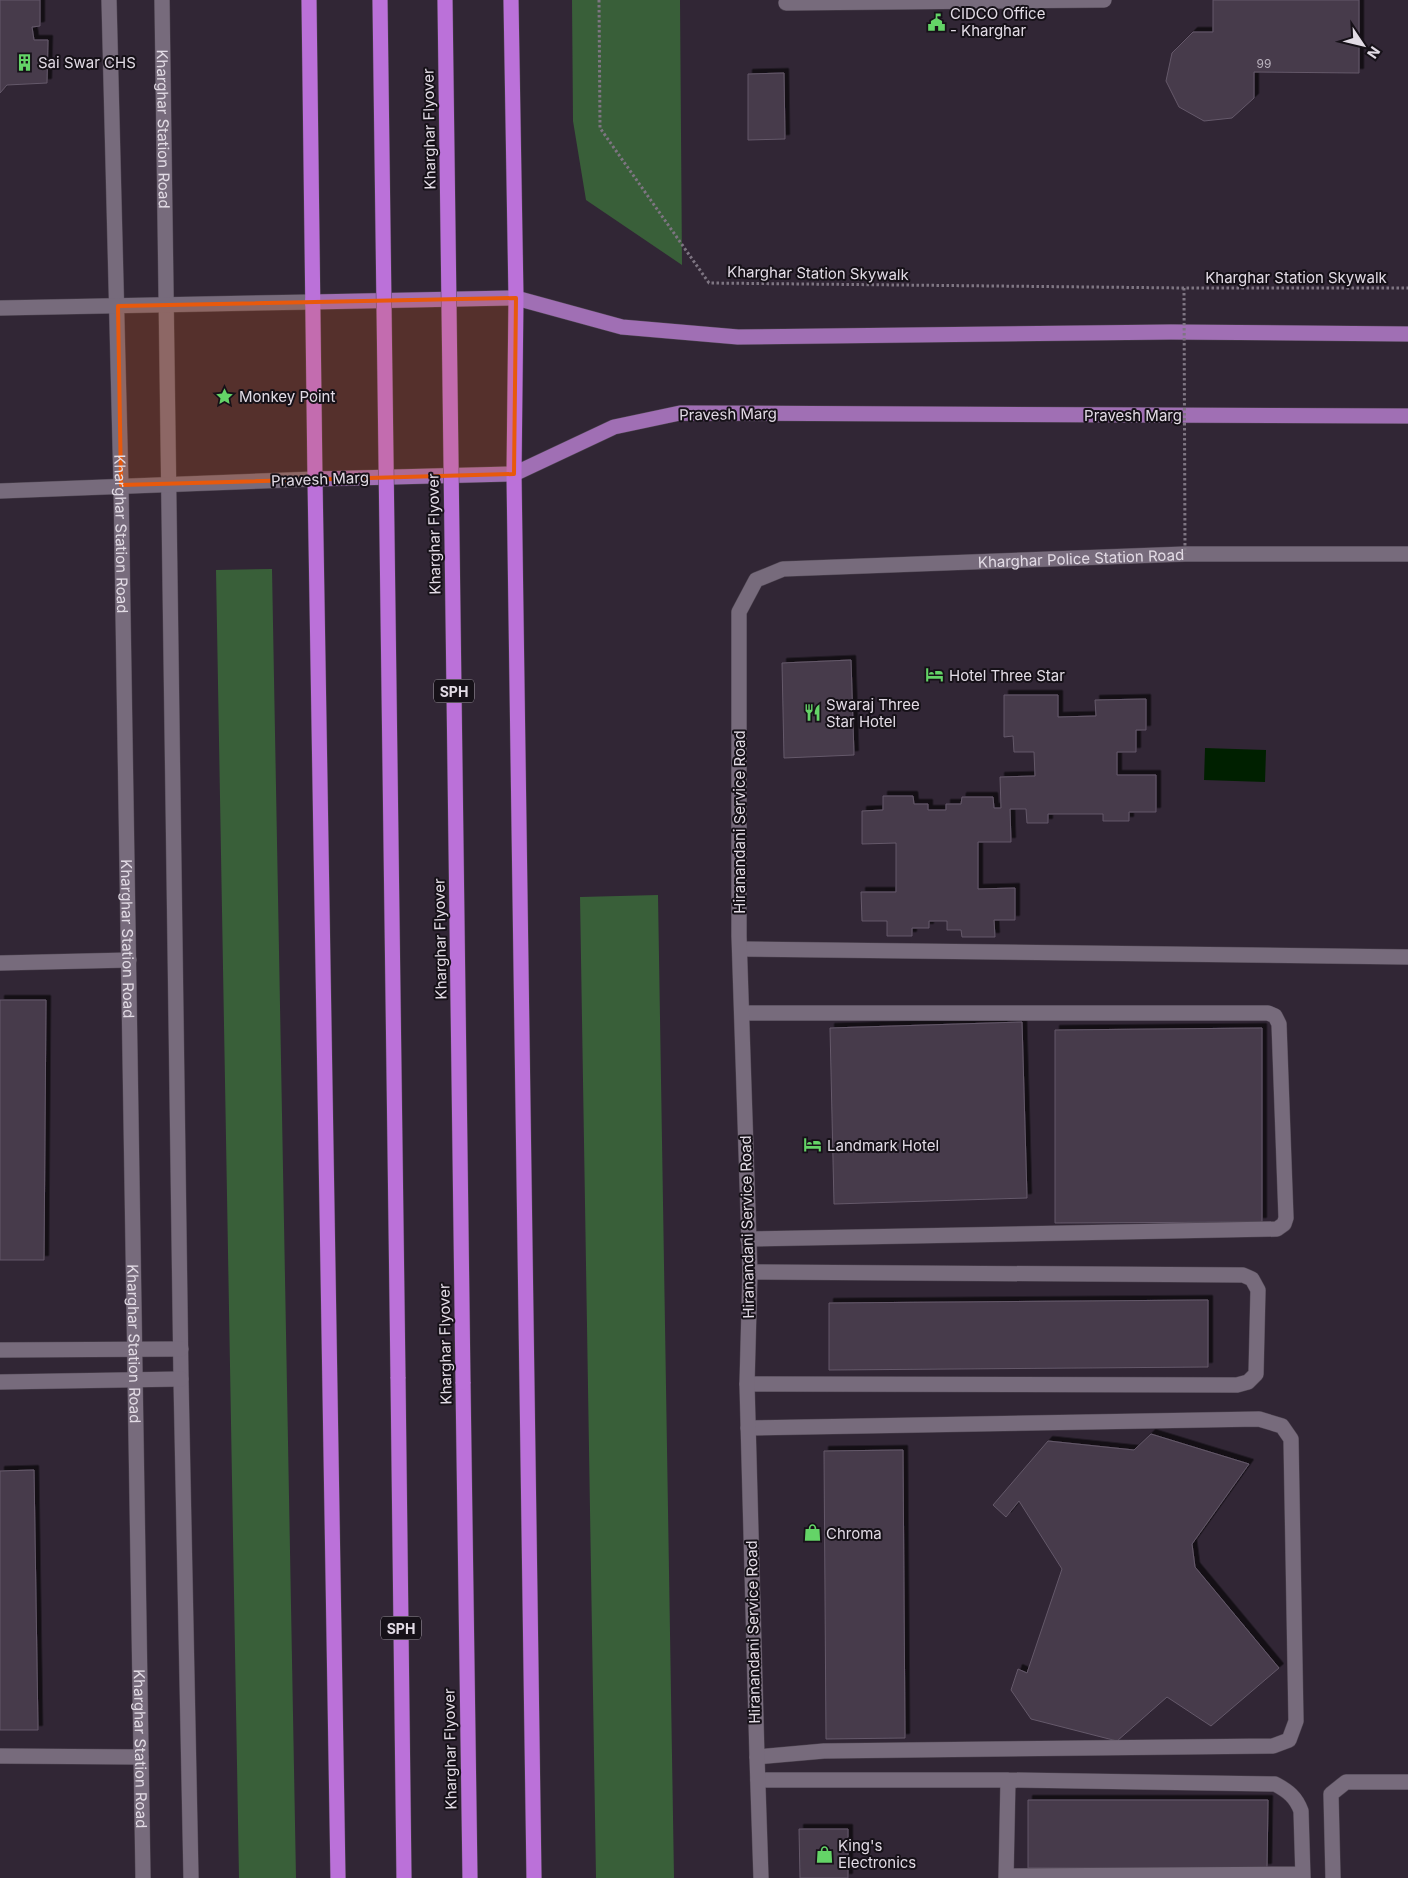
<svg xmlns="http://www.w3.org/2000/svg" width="1408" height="1878" font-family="Inter,sans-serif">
	<defs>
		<filter id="shadow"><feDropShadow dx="4.5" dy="-4.5" stdDeviation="0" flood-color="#0009"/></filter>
	</defs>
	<rect width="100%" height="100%" fill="#312635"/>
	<path fill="#395f39" d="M572,0h108l2,265 -96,-65 -13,-79z
		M272,569l24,1309h-57l-23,-1308z
		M658,895l16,983h-78l-16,-981z"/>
	<path fill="#002000" d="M1205,748l61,2 -1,32 -61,-2z"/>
	<path fill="#463b4b" stroke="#65596a" filter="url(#shadow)" d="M0,0h40v26l-8,1 2,13h14l-1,43 -40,2 -7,8z
		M1213,0h146v73l-105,-1v26l-22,20 -28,3 -25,-14 -13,-26 6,-28 21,-21h20z
		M784,73l1,66 -37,1v-66z
		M851,660l3,95 -70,3 -2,-95z
		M1004,695h54v22l38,-1 -1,-16 51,-1v31h-10v22h-19v23h39v37h-27v9h-26v-7h-55v9h-21l-1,-14h-16l1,33h-33v47l37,-1v32h-21l1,17h-33l-1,-7h-14v-9h-18v7h-17v8h-25v-15h-25l-1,-29h35v-49l-34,1v-33l21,-1v-14h30l1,8h14v6h18v-6h15l1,-7h31l1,11h7l-1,-31 35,-1 -1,-24h-20l-1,-16 -9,1z
		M0,1000h46l-2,260h-44z
		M1022,1022l5,176 -193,6 -4,-176z
		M1262,1028v194l-207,1v-193z
		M1208,1300v67l-379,3v-67z
		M1151,1434l98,30 -57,80 3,23 84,101 -68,58 -44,-29 -50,44 -86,-22 -20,-29 7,-21 9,4 35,-104 -43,-68 -13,16 -13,-12 55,-64 86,9z
		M903,1450l2,288 -79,1 -2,-288z
		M34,1470l4,260h-38v-259z
		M1028,1800h240l-1,68h-239z
		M799,1829h49v49h-48z"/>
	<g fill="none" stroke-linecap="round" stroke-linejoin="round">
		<defs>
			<path id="service" d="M786,3l318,-3
				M743,1013h525l7,3 4,8 7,194 -2,6 -7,5 -529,10
				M747,1384l490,1 11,-3 8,-8 2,-84 -6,-11 -9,-4 -493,-3
				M1333,1878l-2,-84 15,-12h62"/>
			<path id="minor" d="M740,949l668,8
				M0,963l129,-3
				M748,1428l511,-9 23,7 9,13 5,282 -7,19 -16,6 -449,5 -67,6
				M0,1756l141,1
				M758,1780h250l267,4c13,7 21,13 26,27l2,67
				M1006,1876l296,-2
				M1006,1878l2,-98"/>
			<g id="tertiary">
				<path id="s1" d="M109,0l12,485 22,1393"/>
				<path id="s2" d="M162,0l19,1379 10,499"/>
				<path d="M0,308l312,-6"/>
				<path d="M0,491l315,-12"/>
				<path d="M0,1350l181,-1"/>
				<path d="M0,1382l181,-3"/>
				<path id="s3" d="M761,1878l-4,-121 -10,-373 3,-112 -11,-336v-324l17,-32 27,-11 402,-15h223"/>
			</g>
			<path id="primary" d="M312,302l204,-4 106,29 116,10 433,-5 237,2
				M315,479l199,-5 100,-47 66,-14 728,3"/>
			<path id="motorway" d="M309,0l6,479 23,1399
				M511,0l5,298 -2,176 20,1404
				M398,1377l6,501
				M463,1382l7,496"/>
		</defs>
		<use href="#service" stroke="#4d4450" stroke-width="16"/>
		<use href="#minor" stroke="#4d4450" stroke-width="16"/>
		<use href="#tertiary" stroke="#4d4450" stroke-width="16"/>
		<use href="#primary" stroke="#4d4450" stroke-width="16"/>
		<use href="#motorway" stroke="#4d4450" stroke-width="16"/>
		<path stroke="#7e7582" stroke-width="3" stroke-dasharray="2.5 2.5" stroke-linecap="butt" d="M599,0l1,128 109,155 475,5h224"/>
		<use href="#service" stroke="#776b7c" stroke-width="15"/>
		<use href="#minor" stroke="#776b7c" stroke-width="15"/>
		<use href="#tertiary" stroke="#776b7c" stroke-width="15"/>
		<use href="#primary" stroke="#a06fb4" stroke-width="15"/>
		<use href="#motorway" stroke="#bb71d9" stroke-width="15"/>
		<defs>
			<path id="motorway-bridge" d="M380,0l18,1377
				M445,0l18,1382"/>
		</defs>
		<use href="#motorway-bridge" stroke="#4d4450" stroke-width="16" stroke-linecap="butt"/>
		<path stroke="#7e7582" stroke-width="3" stroke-dasharray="2.5 2.5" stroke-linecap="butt" d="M1184,288l1,266"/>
		<use href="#motorway-bridge" stroke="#bb71d9" stroke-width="15"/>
	</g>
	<path fill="#e8590c" fill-opacity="0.2" stroke="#e8590c" stroke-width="4" stroke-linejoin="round" d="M516,298l-2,176 -393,11 -3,-179z"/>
	<defs>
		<symbol id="civic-bare" viewBox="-9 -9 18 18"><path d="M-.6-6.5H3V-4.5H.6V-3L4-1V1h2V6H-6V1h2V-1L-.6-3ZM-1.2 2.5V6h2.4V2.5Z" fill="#64d467" stroke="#161118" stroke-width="2.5" paint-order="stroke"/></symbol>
		<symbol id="building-bare" viewBox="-9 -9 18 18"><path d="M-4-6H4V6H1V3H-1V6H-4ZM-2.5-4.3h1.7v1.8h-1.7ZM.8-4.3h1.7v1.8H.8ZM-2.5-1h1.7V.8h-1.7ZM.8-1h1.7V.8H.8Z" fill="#64d467" stroke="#161118" stroke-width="2.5" paint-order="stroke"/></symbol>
		<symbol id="sight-bare" viewBox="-9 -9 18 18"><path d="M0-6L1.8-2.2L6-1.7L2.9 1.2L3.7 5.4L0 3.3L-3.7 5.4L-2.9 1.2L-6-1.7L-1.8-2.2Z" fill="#64d467" stroke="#161118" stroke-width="2.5" paint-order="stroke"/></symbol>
		<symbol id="hotel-bare" viewBox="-9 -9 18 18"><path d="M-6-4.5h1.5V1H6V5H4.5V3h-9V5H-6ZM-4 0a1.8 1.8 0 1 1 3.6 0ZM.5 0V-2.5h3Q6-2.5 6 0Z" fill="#64d467" stroke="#161118" stroke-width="2.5" paint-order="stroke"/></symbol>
		<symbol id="restaurant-bare" viewBox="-9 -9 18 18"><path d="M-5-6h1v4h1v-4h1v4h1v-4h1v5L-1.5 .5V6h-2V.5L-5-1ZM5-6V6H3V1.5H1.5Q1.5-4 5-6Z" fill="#64d467" stroke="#161118" stroke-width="2.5" paint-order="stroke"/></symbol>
		<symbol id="shop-bare" viewBox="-9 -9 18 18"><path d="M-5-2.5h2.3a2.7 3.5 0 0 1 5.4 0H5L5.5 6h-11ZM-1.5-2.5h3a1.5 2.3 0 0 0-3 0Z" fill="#64d467" stroke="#161118" stroke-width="2.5" paint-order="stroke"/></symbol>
	</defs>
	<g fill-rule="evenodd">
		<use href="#civic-bare" x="924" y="10" width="25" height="25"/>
		<use href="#building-bare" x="12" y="50" width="25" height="25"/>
		<use href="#sight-bare" x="212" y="384" width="25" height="25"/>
		<use href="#hotel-bare" x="922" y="662" width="25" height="25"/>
		<use href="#restaurant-bare" x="800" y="700" width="25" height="25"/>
		<use href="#hotel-bare" x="800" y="1132" width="25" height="25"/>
		<use href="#shop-bare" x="800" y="1520" width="25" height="25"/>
		<use href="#shop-bare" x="812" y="1842" width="25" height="25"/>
	</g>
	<g text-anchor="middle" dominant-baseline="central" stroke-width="4" stroke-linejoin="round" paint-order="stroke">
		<g font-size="12" fill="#bbb3be">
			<text x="1264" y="63">99</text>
		</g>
		<g fill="#161118" stroke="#a59ea8" stroke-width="1">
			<rect x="434" y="679.5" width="40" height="23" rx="4"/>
			<rect x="381" y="1616.5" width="40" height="23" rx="4"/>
		</g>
		<g font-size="14" font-weight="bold" fill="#e2dbe5">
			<text x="454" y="691">SPH</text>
			<text x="401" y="1628">SPH</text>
		</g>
		<g font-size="15" fill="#e2dbe5" stroke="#161118" text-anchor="start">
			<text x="950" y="13">CIDCO Office<tspan x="950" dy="17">- Kharghar</tspan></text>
			<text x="38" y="62">Sai Swar CHS</text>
			<text x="239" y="396">Monkey Point</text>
			<text x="949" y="675">Hotel Three Star</text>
			<text x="826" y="704">Swaraj Three<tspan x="826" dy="17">Star Hotel</tspan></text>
			<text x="827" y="1145">Landmark Hotel</text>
			<text x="826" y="1533">Chroma</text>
			<text x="838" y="1845">King's<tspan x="838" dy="17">Electronics</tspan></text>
		</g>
		<g font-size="15" fill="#e2dbe5" stroke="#161118">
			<text stroke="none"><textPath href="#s2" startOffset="129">Kharghar Station Road</textPath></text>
			<text transform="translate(429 129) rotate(-91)">Kharghar Flyover</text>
			<text transform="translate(818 273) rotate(1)">Kharghar Station Skywalk</text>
			<text x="1296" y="277">Kharghar Station Skywalk</text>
			<text transform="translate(728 414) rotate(-1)">Pravesh Marg</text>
			<text x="1133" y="415">Pravesh Marg</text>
			<text transform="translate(320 479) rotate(-2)">Pravesh Marg</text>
			<text stroke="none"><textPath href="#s1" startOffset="534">Kharghar Station Road</textPath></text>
			<text transform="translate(434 534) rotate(-91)">Kharghar Flyover</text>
			<text stroke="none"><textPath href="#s3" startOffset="1630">Kharghar Police Station Road</textPath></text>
			<text transform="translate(739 822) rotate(-90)">Hiranandani Service Road</text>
			<text stroke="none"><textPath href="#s1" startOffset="939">Kharghar Station Road</textPath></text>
			<text transform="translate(440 939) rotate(-91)">Kharghar Flyover</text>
			<text transform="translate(747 1227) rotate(-91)">Hiranandani Service Road</text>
			<text stroke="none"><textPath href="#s1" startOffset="1344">Kharghar Station Road</textPath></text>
			<text transform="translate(445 1344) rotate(-91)">Kharghar Flyover</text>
			<text transform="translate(753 1632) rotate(-91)">Hiranandani Service Road</text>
			<text stroke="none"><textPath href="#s1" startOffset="1749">Kharghar Station Road</textPath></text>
			<text transform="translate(450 1749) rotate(-91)">Kharghar Flyover</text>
		</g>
	</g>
	<g transform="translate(1363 45) rotate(125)" stroke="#161118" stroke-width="4" paint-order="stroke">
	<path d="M0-4L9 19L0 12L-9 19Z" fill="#e2dbe5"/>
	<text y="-8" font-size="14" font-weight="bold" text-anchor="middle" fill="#e2dbe5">N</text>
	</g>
</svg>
